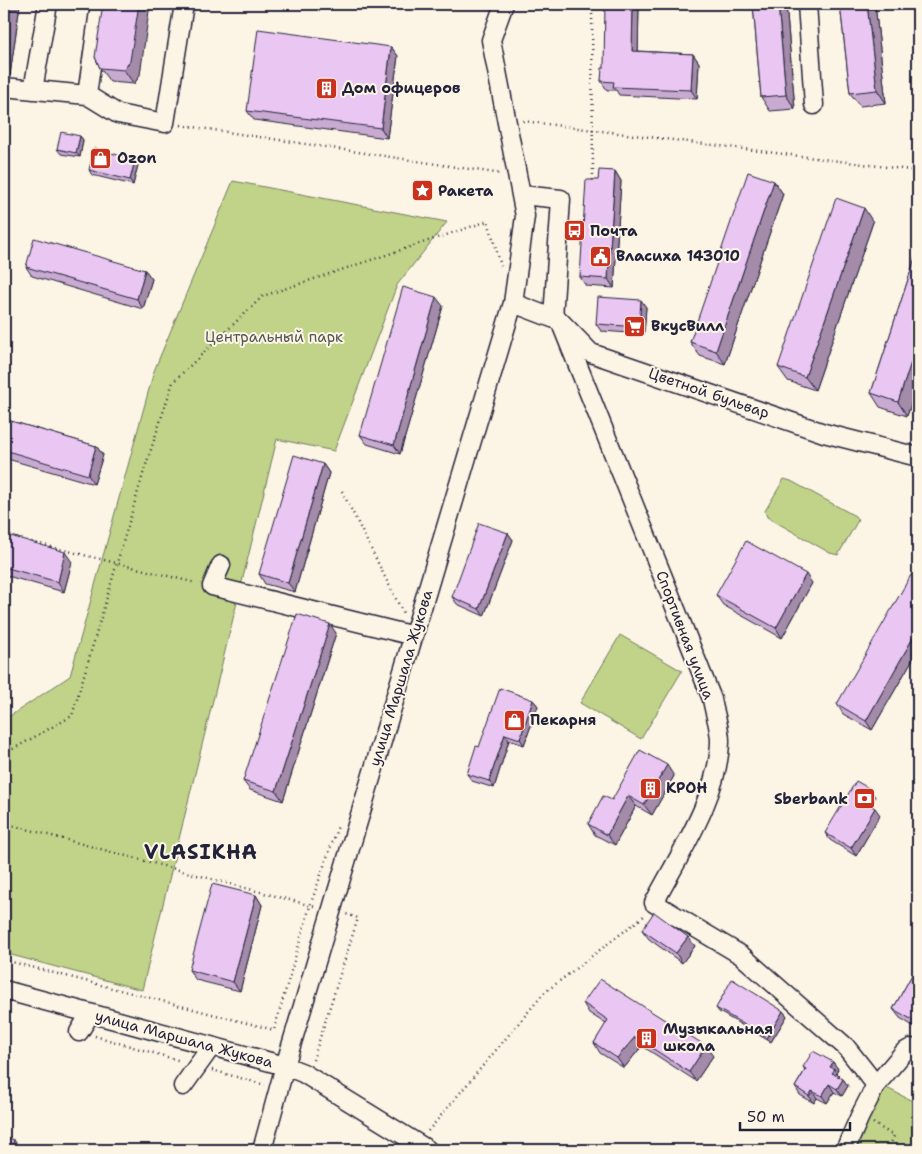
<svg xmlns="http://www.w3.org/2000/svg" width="922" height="1154" font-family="'Shantell Sans',sans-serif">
	<rect width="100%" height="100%" fill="#fcf5e5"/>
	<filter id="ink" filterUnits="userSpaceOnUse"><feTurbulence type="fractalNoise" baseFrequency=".02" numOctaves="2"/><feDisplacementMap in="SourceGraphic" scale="10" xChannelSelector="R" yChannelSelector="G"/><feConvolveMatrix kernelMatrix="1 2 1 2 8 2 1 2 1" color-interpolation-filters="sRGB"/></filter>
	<g filter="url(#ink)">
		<path fill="#c0d388" stroke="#717a62" d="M233,181l214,41 -50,63 -63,166 -57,-12 -135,551 -138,-37v-233l66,-44 84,-305z
			M784,479l7,2 64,35 3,4 -1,2 -19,33 -8,-2 -63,-36 -2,-6z
			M620,635l62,36 -41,68 -61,-36z
			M883,1086l35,18v46h-62z"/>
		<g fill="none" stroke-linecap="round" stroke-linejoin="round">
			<defs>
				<path id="minor" d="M807,4l7,101
					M4,87l83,8 13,-91
					M33,90l15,-86
					M87,95l31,19 47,9 19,-119
					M521,195l40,4 -8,119
					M513,303l47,18 31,32 233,80 94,24
					M560,321l152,378c2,13 8,28 8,42 -1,55 -41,114 -66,162l87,52 105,92 30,38 28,-33 7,-4 7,4
					M221,565l-9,21 202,50
					M4,990l281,76 18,7 125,77
					M79,1032l11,-18
					M183,1086l28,-39
					M262,1150l23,-84 228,-763 12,-87 -34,-176 13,-36
					M845,1150l15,-34 16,-31"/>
			</defs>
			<use href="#minor" stroke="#22223b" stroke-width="21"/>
			<path stroke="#22223b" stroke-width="2.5" stroke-dasharray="1 4" stroke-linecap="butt" d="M592,4l1,178
				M523,121l395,50
				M181,125l321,49
				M342,491l61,122
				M12,537l184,46
				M4,754l68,-38 72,-245 29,-89 90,-86 225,-75 13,45
				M4,823l312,84
				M4,960l270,70 36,-124 28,-80
				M95,1036l86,25
				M313,1060l45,-142 -12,-4
				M212,1070l53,15
				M873,1123l21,13 -6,14
				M428,1131l116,-138 100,-77"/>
			<use href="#minor" stroke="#fcf5e5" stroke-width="18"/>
		</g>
		<path fill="#c9abd1" stroke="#22223b" d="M4,4h16l-10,71 -6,-1z
			M639,4l-1,47 55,3 6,9 -2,36 -78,-4 -3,-5h-9l-6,-9 3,-13z
			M753,4h33l9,105 -25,2 -9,-14z
			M840,4h35l11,99 -26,3 -10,-13z
			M391,47l7,9 -11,82 -133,-18 -7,-9z
			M95,57l45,18 -6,9 -24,-2 -10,-14z
			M80,136l3,4 -3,17 -19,-3 -4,-5z
			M138,165l-5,20 -41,-10 -3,-5z
			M615,171l6,10 -7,107 -28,-2 -6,-9 18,-97z
			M774,181l9,13 -58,170 -25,-8 -10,-14z
			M873,222l-58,168 -27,-9 -10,-14z
			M918,249v134l-11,33 -27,-9 -9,-14z
			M26,267l119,3 7,9 -9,30 -111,-33z
			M443,306l-43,148 -33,-10 -7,-9z
			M646,307l-2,27 -43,-3 -5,-7z
			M4,419l92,27 7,9 -9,29 -90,-26z
			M323,464l6,9 -34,119 -30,-8 -6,-10z
			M508,533l5,7 -29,76 -27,-12 -5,-7z
			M4,534l68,28 -8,30 -60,-17z
			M918,579v71l-46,80 -29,-16 -6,-10z
			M812,583l-30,55 -59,-33 -7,-10z
			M336,633l-53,168 -33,-11 -7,-9z
			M533,700l5,6 -14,39 -15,-5 -15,48 -22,-7 -5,-7 12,-27z
			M674,776l-22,39 -16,-9 -21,39 -20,-10 -7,-11 24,-24z
			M870,789l5,8 -5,8 10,10 -24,41 -26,-16 -5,-7z
			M256,895l6,10 -22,86 -44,-11 -7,-10z
			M642,930l46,7 7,9 -13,17 -33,-24z
			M918,964v65l-18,-11 -7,-9z
			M583,1003l130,53 -17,25 -54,-35 -18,22 -24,-15 -6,-10 12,-19 -17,-11z
			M716,1008l67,3 4,5 -16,26 -52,-30z
			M833,1062l5,7 -2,3 3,5 4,2 5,7 -6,10 -8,-4 -7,11 -10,-5 -3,5 -14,-8 -5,-8 10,-17 -2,-3z"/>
		<path fill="#a48baa" stroke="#22223b" d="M4,4h16l-10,71 -6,-9z
			M139,4h11l-10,71 -6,9 -10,-14z
			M633,4h6l-1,55 -6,-8z
			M778,4h8l9,105 -9,-14z
			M867,4h8l11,99 -9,-13z
			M391,47l7,9 -11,82 -6,-10z
			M693,54l6,9 -2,36 -6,-9z
			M80,136l3,4 -3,17 -4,-4z
			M135,160l3,5 -5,20 -3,-5z
			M615,171l6,10 -7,107 -6,-9z
			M774,181l9,13 -58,170 -9,-13z
			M864,208l9,14 -58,168 -10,-13z
			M145,270l7,9 -9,30 -6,-10z
			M436,297l7,9 -43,148 -6,-9z
			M641,300l5,7 -2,27 -5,-7z
			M918,341v42l-11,33 -9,-14z
			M96,446l7,9 -9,29 -6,-9z
			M323,464l6,9 -34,119 -7,-9z
			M508,533l5,7 -29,76 -5,-7z
			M65,552l7,10 -8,30 -6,-10z
			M806,574l6,9 -30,55 -6,-10z
			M330,624l6,9 -53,168 -7,-10z
			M918,629v21l-46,80 -6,-9z
			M533,700l5,6 -14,39 -4,-6z
			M505,734l4,6 -15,48 -5,-7z
			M667,765l7,11 -22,39 -8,-10z
			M870,789l5,8 -7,11 -5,-7z
			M628,796l8,10 -21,39 -8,-10z
			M875,808l5,7 -24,41 -5,-8z
			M256,895l6,10 -22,86 -7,-9z
			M688,937l7,9 -13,17 -6,-10z
			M783,1011l4,5 -16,26 -4,-4z
			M635,1037l7,9 -18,22 -7,-10z
			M706,1046l7,10 -17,25 -7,-9z
			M833,1062l5,7 -2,3 4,4 -3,4 -5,-7 -2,-6z
			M843,1079l5,7 -6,10 -5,-7z
			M829,1084l5,8 -7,11 -5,-7z
			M812,1091l5,7 -3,5 -5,-7z
			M14,1140l5,7 -1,3h-8z"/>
		<path fill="#eac7f3" stroke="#22223b" d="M103,4h36l-9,57 -6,9 -24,-2 -5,-11z
			M605,4h28l-1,47 61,3 -2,36 -78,-3 1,-5 -13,-1 1,-13h2z
			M753,4h25l8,91 -25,2z
			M840,4h27l10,86 -27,3z
			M258,29l133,18 -10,81 -134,-17z
			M61,132l19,4 -4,17 -19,-4z
			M94,148l41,12 -5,20 -41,-10z
			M599,170l16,1 -7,108 -28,-2 6,-97h12z
			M748,172l26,9 -58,170 -26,-9z
			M836,198l28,10 -59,169 -27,-10z
			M34,238l111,32 -8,29 -111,-32z
			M918,249v92l-20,61 -27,-9z
			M403,287l33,10 -42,148 -34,-10z
			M598,297l43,3 -2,27 -43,-3z
			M4,419l92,27 -8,29 -84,-25z
			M294,455l29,9 -35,119 -29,-9z
			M479,523l29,10 -29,76 -27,-12z
			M4,534l61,18 -7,30 -54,-15z
			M746,541l60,33 -30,54 -60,-33z
			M911,575l7,4v50l-52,92 -29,-17z
			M297,614l33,10 -54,167 -33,-10z
			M500,688l33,12 -13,39 -15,-5 -16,47 -22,-7 9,-28 3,1z
			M640,750l27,15 -23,40 -16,-9 -21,39 -19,-11 15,-28 9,4z
			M856,781l14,8 -7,12 12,7 -24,40 -26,-15z
			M212,884l44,11 -23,87 -44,-12z
			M654,912l34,25 -12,16 -34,-23z
			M918,964v59l-25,-14z
			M600,979l106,67 -17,26 -54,-35 -18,21 -23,-15 14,-23 -25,-17z
			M732,979l51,32 -16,27 -51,-30z
			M813,1051l20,11 -3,5 5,2 -3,4 11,6 -6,10 -8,-5 -7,12 -10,-5 -3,5 -14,-9 11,-18 -3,-2z
			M4,1137l10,3 -4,10h-6z"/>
	</g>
	<defs>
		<symbol id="building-square" viewBox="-11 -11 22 22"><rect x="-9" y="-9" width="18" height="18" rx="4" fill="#c8321e" stroke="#fcf5e5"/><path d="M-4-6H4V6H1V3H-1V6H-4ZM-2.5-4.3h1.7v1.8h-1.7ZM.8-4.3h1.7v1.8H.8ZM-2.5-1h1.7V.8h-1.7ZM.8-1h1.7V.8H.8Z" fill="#fff"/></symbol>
		<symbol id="shop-square" viewBox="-11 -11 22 22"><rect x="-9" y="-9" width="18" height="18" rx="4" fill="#c8321e" stroke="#fcf5e5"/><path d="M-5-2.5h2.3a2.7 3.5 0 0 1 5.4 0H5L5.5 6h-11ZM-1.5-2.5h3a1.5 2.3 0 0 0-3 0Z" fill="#fff"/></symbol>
		<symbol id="sight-square" viewBox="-11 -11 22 22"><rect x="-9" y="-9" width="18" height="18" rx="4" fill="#c8321e" stroke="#fcf5e5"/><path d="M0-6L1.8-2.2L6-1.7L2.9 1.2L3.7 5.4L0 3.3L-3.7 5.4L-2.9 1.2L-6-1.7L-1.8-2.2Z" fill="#fff"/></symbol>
		<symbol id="bus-square" viewBox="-11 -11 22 22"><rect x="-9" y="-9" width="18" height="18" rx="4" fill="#c8321e" stroke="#fcf5e5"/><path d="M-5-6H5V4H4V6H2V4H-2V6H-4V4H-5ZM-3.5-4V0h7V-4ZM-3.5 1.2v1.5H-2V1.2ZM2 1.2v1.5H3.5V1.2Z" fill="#fff"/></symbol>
		<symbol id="civic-square" viewBox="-11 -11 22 22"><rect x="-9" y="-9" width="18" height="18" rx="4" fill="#c8321e" stroke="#fcf5e5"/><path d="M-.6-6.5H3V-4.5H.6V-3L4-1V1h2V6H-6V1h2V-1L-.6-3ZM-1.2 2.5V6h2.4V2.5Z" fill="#fff"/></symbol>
		<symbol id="supermarket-square" viewBox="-11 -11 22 22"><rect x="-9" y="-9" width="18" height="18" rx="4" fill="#c8321e" stroke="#fcf5e5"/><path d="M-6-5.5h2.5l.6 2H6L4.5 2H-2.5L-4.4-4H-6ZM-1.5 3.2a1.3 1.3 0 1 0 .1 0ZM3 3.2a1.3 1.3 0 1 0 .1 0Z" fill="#fff"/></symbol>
		<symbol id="bank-square" viewBox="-11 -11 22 22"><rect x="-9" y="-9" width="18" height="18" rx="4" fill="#c8321e" stroke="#fcf5e5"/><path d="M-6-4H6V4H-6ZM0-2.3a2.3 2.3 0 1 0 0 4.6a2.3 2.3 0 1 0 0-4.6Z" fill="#fff"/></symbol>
	</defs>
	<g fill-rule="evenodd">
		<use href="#building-square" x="314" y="76" width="25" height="25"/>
		<use href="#shop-square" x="88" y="146" width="25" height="25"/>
		<use href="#sight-square" x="410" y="178" width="25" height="25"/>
		<use href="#bus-square" x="562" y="218" width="25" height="25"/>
		<use href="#civic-square" x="588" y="244" width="25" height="25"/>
		<use href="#supermarket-square" x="622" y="314" width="25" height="25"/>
		<use href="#shop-square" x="502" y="708" width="25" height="25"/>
		<use href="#building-square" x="638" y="776" width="25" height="25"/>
		<use href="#bank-square" x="852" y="786" width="25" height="25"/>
		<use href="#building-square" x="634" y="1026" width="25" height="25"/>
	</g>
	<g text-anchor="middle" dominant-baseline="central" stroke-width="4" stroke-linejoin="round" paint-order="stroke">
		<g font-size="15" font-weight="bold" fill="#22223b" stroke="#fcf5e5" text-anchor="start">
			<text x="342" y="88">Дом офицеров</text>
			<text x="117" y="158">Ozon</text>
			<text x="438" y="191">Ракета</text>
			<text x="590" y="231">Почта</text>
			<text x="616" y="256">Власиха 143010</text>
			<text x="651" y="326">ВкусВилл</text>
			<text x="530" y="720">Пекарня</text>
			<text x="666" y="788">КРОН</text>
			<text x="848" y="799" text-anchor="end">Sberbank</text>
			<text x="663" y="1029">Музыкальная<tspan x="663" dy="17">школа</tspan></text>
		</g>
		<g font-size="15" fill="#515752" stroke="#fcf5e5">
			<text x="274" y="337">Центральный парк</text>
		</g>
		<g font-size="15" fill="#22223b" stroke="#fcf5e5">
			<text transform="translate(709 393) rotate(19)">Цветной бульвар</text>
			<text transform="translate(685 635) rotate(69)">Спортивная улица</text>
			<text transform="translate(401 678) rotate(-73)">улица Маршала Жукова</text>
			<text transform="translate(184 1039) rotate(15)">улица Маршала Жукова</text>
		</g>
		<g font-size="20" font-weight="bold" letter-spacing="1" fill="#22223b" stroke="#fcf5e5">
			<text x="201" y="852">VLASIKHA</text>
		</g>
	</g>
	<rect width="922" height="1154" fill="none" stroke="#fcf5e5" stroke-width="20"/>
	<rect x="10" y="10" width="902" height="1134" fill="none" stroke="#22223b" stroke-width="2" filter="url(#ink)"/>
	<path d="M740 1122v8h110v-8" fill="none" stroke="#22223b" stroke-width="2.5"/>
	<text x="747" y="1122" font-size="15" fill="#22223b" stroke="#fcf5e5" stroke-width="4" paint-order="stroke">50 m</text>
</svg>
